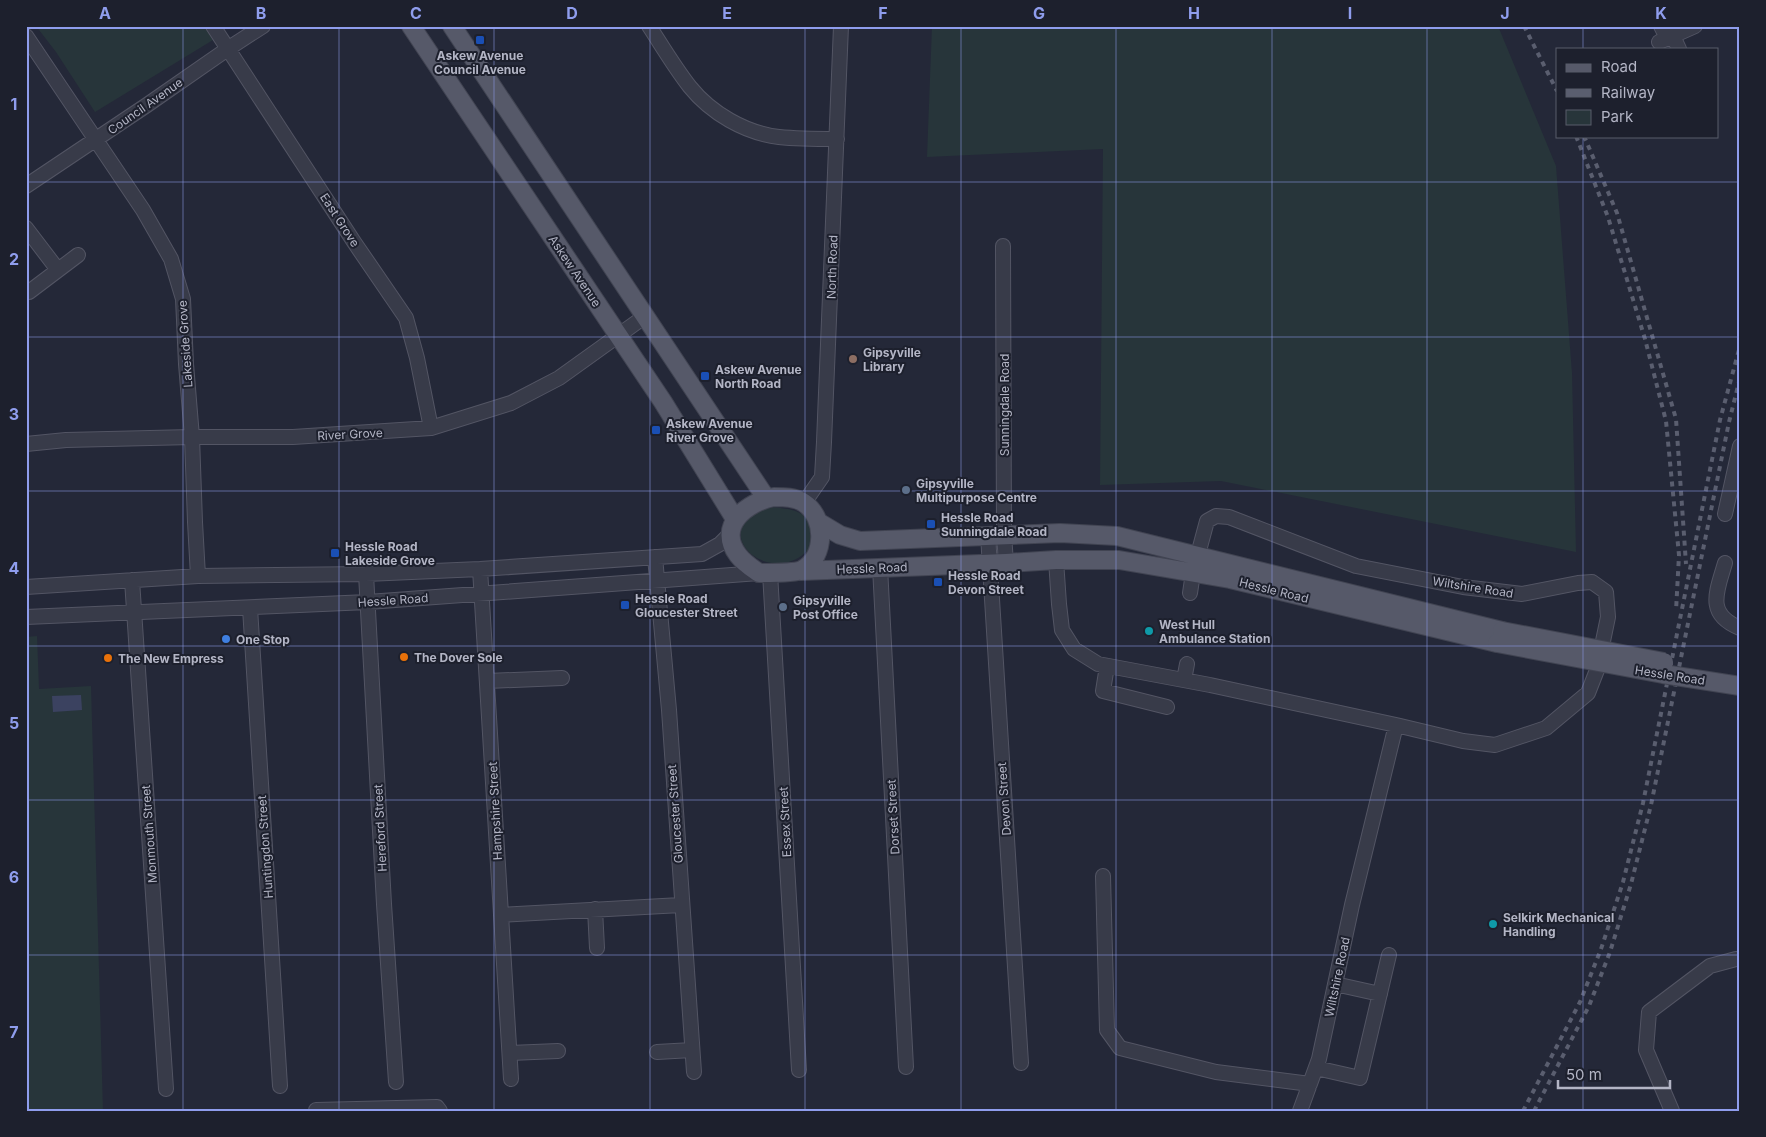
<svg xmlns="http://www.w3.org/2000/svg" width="1766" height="1137" font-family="Inter,sans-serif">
	<rect width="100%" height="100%" fill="#242838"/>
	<path fill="#27353a" d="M36,26h168l9,14 -118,72 -39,-60z
		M932,26h566l58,140 16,207 4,179 -355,-71 -121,4 3,-336 -176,8z
		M766,507c19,1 48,2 46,28 0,6 -1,13 -6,17 -37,35 -101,-19 -40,-45z
		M37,636l2,53 52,-3 12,425h-77v-474z"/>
	<path fill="#3b4260" d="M81,695l1,15 -29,2 -1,-16z"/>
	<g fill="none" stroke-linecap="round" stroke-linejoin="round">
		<defs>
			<path id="minor" d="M213,26l141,216 52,76 11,40 14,70
				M649,26c13,20 26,42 41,61 21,26 55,46 89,50 19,2 39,2 58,2
				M1661,26l6,12
				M26,36l117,174 28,49 12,40 3,65 6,73 3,85 3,54
				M1673,36l6,13
				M1659,42l36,-16
				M26,186l121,-81 82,-57 34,-22
				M26,228l32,42
				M1003,246l1,288 2,29
				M29,292l49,-37
				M26,444l40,-4 126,-3h101l138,-9 80,-25 48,-25 85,-61
				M804,503l18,-26 2,-35 17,-416
				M1725,514l15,-68
				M988,535l33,528
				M655,557l14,153 25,362
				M1056,560l3,44 3,26 12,19 24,15 112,21 186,40 67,16 32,4 51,-17 42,-35 9,-23 11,-53 -2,-25 -14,-10 -14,1 -56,11 -59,-7 -107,-21 -127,-49 -13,-1 -9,5 -14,52 -3,20
				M1725,563c-8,28 -20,51 15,65
				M880,567l26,500
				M480,569l31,510
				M770,573l29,497
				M366,574l18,330 12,178
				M132,580l34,509
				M26,587l172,-11 168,-2 114,-5 222,-15 18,-10 11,-11
				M250,608l30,478
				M26,617l342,-15 391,-29
				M1107,666l-4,25 64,16
				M1184,680l3,-16
				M488,681l74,-3
				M1103,876l4,154 13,18 96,24 94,12
				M595,909l2,39
				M501,915l180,-10
				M1335,984l45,10
				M657,1052l35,-2
				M510,1053l48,-2
				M1316,1068l44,10 29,-123
				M316,1110l121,-3 3,4
				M1300,1111l19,-52 33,-154 44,-180
				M1672,1111l-26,-61 3,-38 61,-46 26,-7h4"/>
			<path id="major" d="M411,26l252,376 72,117
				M452,26l314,472
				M774,497c10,0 21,0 30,6 22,15 22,53 -2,67 -7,3 -34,3 -43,3 -7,-5 -15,-10 -21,-18 -22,-29 9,-53 36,-58z
				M820,523l20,12 20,6 200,-8 57,3 385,95
				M801,571l205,-8 50,-3h63l111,19 267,64"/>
		</defs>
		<use href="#minor" stroke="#535564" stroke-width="16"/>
		<use href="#major" stroke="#414452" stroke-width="20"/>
		<use href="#minor" stroke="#383b49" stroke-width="14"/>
		<use href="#major" stroke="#565969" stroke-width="18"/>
		<path stroke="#5a5e6f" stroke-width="4" stroke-dasharray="5 5" stroke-linecap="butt" d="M1524,26l33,65
			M1576,136l32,81 37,122 21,82 13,134 -3,56
			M1584,136l33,77 59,206 10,145
			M1523,1111l57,-109 21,-53 22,-67 20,-79 77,-383 20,-74
			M1534,1111l55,-105 21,-54 21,-68 20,-79 78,-383 11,-44"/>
		<defs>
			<path id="major-bridge" d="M1502,631l162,31
				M1497,643l166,31 77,12"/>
		</defs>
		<use href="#major-bridge" stroke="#414452" stroke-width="20" stroke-linecap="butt"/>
		<use href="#major-bridge" stroke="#565969" stroke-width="18"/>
	</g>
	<path fill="none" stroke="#8f9ded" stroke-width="1" stroke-opacity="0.55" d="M183,26v1085M339,26v1085M494,26v1085M650,26v1085M805,26v1085M961,26v1085M1116,26v1085M1272,26v1085M1427,26v1085M1583,26v23M1583,136v975M26,182h1714M26,337h1714M26,491h1714M26,646h1714M26,800h1714M26,955h1714"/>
	<g fill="#1a4fb4" stroke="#1d202d" stroke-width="2">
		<rect x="475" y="35" width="10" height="10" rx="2.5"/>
		<rect x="700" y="371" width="10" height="10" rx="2.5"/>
		<rect x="651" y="425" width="10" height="10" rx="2.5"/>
		<rect x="926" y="519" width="10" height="10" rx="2.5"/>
		<rect x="330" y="548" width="10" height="10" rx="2.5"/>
		<rect x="933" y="577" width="10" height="10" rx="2.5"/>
		<rect x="620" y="600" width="10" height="10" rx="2.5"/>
	</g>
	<circle fill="#8d6e63" stroke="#1d202d" stroke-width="2" cx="853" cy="359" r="5"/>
	<g fill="#5c6f8a" stroke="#1d202d" stroke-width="2">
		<circle cx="906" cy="490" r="5"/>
		<circle cx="783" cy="607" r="5"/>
	</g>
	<g fill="#0f9aa8" stroke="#1d202d" stroke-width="2">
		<circle cx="1149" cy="631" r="5"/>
		<circle cx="1493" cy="924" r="5"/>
	</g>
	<circle fill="#3f7fe0" stroke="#1d202d" stroke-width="2" cx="226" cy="639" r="5"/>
	<g fill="#e8710a" stroke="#1d202d" stroke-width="2">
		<circle cx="404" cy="657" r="5"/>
		<circle cx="108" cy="658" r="5"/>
	</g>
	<g text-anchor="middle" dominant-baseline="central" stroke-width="4" stroke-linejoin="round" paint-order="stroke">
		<g font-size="12" font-weight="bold" fill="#b3b5c5" stroke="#1d202d" text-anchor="start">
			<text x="480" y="55" text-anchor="middle">Askew Avenue<tspan x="480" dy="14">Council Avenue</tspan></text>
			<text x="863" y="352">Gipsyville<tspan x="863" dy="14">Library</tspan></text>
			<text x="715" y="369">Askew Avenue<tspan x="715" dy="14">North Road</tspan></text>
			<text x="666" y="423">Askew Avenue<tspan x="666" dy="14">River Grove</tspan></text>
			<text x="916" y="483">Gipsyville<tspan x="916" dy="14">Multipurpose Centre</tspan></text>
			<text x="941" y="517">Hessle Road<tspan x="941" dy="14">Sunningdale Road</tspan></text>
			<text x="345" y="546">Hessle Road<tspan x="345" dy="14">Lakeside Grove</tspan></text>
			<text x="948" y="575">Hessle Road<tspan x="948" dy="14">Devon Street</tspan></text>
			<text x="635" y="598">Hessle Road<tspan x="635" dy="14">Gloucester Street</tspan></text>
			<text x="793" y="600">Gipsyville<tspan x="793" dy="14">Post Office</tspan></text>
			<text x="1159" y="624">West Hull<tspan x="1159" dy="14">Ambulance Station</tspan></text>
			<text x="236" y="639">One Stop</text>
			<text x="414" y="657">The Dover Sole</text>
			<text x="118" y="658">The New Empress</text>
			<text x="1503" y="917">Selkirk Mechanical<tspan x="1503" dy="14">Handling</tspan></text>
		</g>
		<g font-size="12" fill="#b3b5c5" stroke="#1d202d">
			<text transform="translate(145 106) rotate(-35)">Council Avenue</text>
			<text transform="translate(340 220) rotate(57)">East Grove</text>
			<text transform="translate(832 267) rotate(-88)">North Road</text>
			<text transform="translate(575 271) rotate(56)">Askew Avenue</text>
			<text transform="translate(185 344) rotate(-94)">Lakeside Grove</text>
			<text transform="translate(1004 405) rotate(-90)">Sunningdale Road</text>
			<text transform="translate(350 434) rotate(-3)">River Grove</text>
			<text transform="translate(872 568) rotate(-2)">Hessle Road</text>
			<text transform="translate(1473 587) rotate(9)">Wiltshire Road</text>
			<text transform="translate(1274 590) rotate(14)">Hessle Road</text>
			<text transform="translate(393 600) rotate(-4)">Hessle Road</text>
			<text transform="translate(1670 675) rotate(9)">Hessle Road</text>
			<text transform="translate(1004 799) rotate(-94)">Devon Street</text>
			<text transform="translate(495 811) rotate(-93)">Hampshire Street</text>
			<text transform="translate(675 814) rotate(-94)">Gloucester Street</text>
			<text transform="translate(893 817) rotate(-93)">Dorset Street</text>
			<text transform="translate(785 822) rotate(-93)">Essex Street</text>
			<text transform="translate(380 828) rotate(-93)">Hereford Street</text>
			<text transform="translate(149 834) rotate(-94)">Monmouth Street</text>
			<text transform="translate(265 847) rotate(-94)">Huntingdon Street</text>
			<text transform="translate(1337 977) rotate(-78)">Wiltshire Road</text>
		</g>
	</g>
	<rect width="1766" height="1137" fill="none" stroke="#1d202d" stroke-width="55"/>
	<rect x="1556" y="48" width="162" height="90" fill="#1d202d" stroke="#595c6a"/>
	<rect x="1566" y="64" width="25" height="8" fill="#565969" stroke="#595c6a"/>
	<text x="1601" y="72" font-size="15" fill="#b3b5c5">Road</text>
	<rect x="1566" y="89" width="25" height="8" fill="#5a5e6f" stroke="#595c6a"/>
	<text x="1601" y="98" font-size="15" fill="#b3b5c5">Railway</text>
	<rect x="1566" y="110" width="25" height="15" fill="#27353a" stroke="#595c6a"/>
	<text x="1601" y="122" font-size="15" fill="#b3b5c5">Park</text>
	<path d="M1558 1080v8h112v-8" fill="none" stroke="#b3b5c5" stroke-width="2.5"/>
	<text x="1566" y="1080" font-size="15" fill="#b3b5c5" stroke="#1d202d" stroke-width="4" paint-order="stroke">50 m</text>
	<rect x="28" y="28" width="1710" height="1082" fill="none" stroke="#8f9ded" stroke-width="2"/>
	<g font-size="16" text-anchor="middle" font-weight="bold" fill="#8f9ded">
		<text x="105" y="19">A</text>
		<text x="261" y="19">B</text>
		<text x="416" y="19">C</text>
		<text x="572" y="19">D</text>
		<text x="727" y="19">E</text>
		<text x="883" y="19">F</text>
		<text x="1039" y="19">G</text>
		<text x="1194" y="19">H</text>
		<text x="1350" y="19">I</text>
		<text x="1505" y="19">J</text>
		<text x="1661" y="19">K</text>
		<text x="14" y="110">1</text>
		<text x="14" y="265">2</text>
		<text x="14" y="420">3</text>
		<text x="14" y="574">4</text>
		<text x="14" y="729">5</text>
		<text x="14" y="883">6</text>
		<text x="14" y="1038">7</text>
	</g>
</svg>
